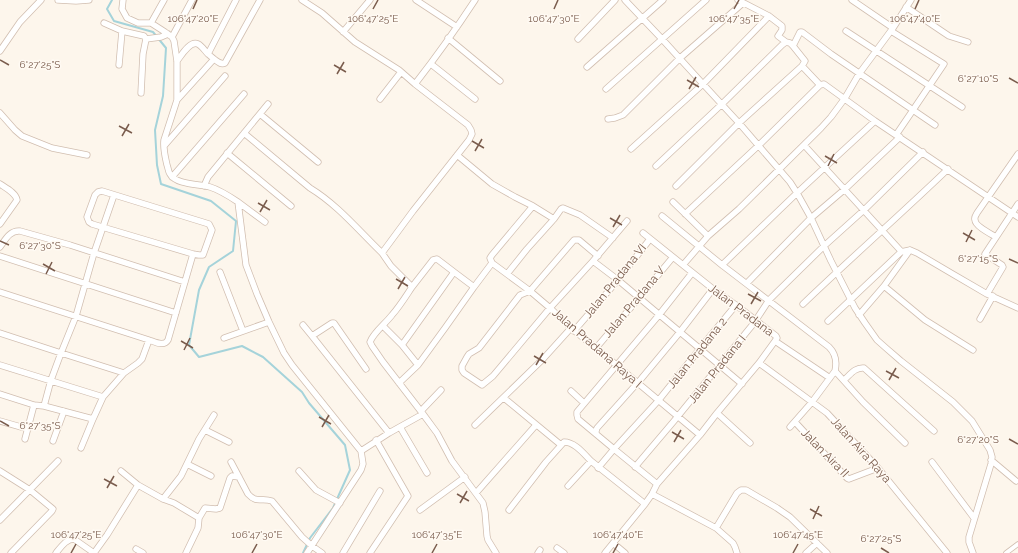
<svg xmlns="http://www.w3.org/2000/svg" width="1018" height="553" font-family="Raleway,sans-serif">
	<rect width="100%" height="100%" fill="#fdf6ec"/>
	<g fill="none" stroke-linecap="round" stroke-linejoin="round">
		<path stroke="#a5d3da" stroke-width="2" d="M112,0l-5,9 7,12 39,11 13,16 -3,48 -8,34 2,35 4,19 50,17 25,20 -3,30 -24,16 -10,23 -10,55 10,12 43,-11 21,11 39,35 7,11 36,42 5,25 -17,38 -23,30 -7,15"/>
		<defs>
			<path id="pedestrian" d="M1006,553l12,-9"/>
			<path id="minor" d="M58,0l18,1 13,-1
				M123,0l-1,9 5,9 11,5h13l14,9 7,5 2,4 3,20v39l-13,40c-1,9 1,16 3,25 1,2 1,6 3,9 6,11 30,10 40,13 10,3 19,9 28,15l8,63 11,29 12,28 15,31 8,12 69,86 2,13 -2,6 -54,83
				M302,0l20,13 33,29 44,28 16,14
				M416,0l41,27
				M475,0c-19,29 -39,57 -60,84l53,41 3,5 1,4 -3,6 -56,71 -31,42 9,13 21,21c-6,9 -12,19 -20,28 -6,8 -19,18 -22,27l2,4 11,16 40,52 14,19 15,28 31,42 2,9 2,24 1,4 8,13
				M625,0l37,39 41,45 36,39 51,59 7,11 14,25 20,43 24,47 10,15 12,17 9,8 15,13 52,41 19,19 18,29 2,7 -1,7 -22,73v5l4,11
				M738,0l31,16 13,10v4l-4,6 8,6
				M852,0l41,28
				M906,7l37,25 6,4 19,6
				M104,23l18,8 22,5 2,3 15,-2 7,-3
				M151,23l13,-23
				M846,31l116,76
				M891,31l53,33 -31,46 22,15
				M343,32l27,-32
				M172,37l20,-37
				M448,38l52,43
				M578,39l37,-39
				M0,51l20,-29 21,-22
				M214,59l-6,-5 28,-54
				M177,61c4,-5 13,-21 21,-17 4,2 7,7 10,10
				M431,64l44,35
				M119,65l3,-34
				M802,66l18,19 4,-1 51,37 143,96
				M587,67l76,-67
				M606,89l100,-89
				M141,93l2,-39 3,-15
				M380,99l21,-27
				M177,100l37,-41c4,3 7,6 11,4l35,-63
				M0,113l15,17 7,6 30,12 35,7
				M260,114l58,48
				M608,119l7,-1 8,-3 57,-57 63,-55
				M244,133l66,55c28,17 49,43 72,65
				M804,145l96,105 1,2
				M164,146l61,-70
				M631,149l72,-65 66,-68
				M227,153l64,53
				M457,155l35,29 23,13 18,9 21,13
				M656,166l66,-62 60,-59 4,-3 4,1 3,3 7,-14h2l29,22 82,56 -17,25
				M172,177l72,-83
				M0,184c6,4 16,9 17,16l-17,24
				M204,186l4,-9 60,-73
				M676,186l63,-63 63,-57 3,-5 -12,-15
				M238,202l27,20
				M673,202l35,34
				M685,214l73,-68 62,-61
				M662,216l60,49 107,82c6,6 8,15 6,24l28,31 42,41
				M643,233l70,56 23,16 40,31 1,2 -2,3 55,37
				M996,237c-5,-3 -21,-11 -21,-17 -1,-3 1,-5 2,-7l41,-59
				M0,247c5,-7 10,-17 20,-16l50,14 115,37
				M901,252l9,-2 7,3 34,20 36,21 31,14
				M0,256l176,57
				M598,256l-19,-16h-5l-44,51 -10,4 -41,53 -10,6 -2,3 -5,9v4l2,3 18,12 11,-9 57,-68 43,-47 34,-40
				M593,261l25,19 124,104
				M492,263l38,28 20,17 21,20 25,20 104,87
				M492,263l-2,-5 2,-3 41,-49
				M683,265l25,-29 31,-27 82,-81 10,-11 14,-19 14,-24 34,-46 18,-28
				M722,265l75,-72 78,-72
				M220,272l23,59
				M507,274l20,-25 27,-30 7,-10 2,-1 17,7 33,23
				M747,283l64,-65 34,-29 55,-52
				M884,286l26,-36
				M412,287l21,-27 4,-1 17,13
				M713,289l-33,43 -39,47 -44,49 -1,3v3l18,15 44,-48 44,-55 34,-41
				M0,292l149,48c6,2 15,7 19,0l25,-86 6,1h4l9,-25 -3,-6 -107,-33 -4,1 -3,3 -8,22 2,5 3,2 101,30
				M987,294l16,-27 -1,-2 -17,-11 33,-50
				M803,304c48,-46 97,-89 145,-135
				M859,315l25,-29 41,34 48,30
				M980,319l13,-23
				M828,321l73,-69
				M303,325l9,11
				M383,326l19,19 16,20 -19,18
				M574,331l44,-51 32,-41
				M0,333l61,20 15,-37 18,-63 20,-58
				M224,338l45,-16
				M402,345l52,-73 20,15 18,-24
				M596,348l43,-50 34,-41
				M759,363l68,50 51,55 69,85
				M0,365l103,32 -10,22 -49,-13
				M418,365l27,-37 29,-41
				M366,369l-32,-46h-2l-20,13 77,97
				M844,380c6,-5 11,-13 20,-12l70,63
				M571,391l13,12
				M0,394l34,11 10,1 7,-26 10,-27 63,20 14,-10 4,-4 7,-19
				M103,397l21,-24
				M504,398l57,47
				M421,411l20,-21
				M717,413l33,30
				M0,421l28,8
				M795,422l52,56 2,1 29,-11
				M475,425l68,-66 28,-31
				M400,427l27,46
				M790,427l22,-25 23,-31
				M205,430l24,12
				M596,434l-18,-15 -1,-4v-3l82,-97 33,-42
				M25,439l9,-34
				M53,441l11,-30
				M81,448l12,-29
				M361,451l28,-18 34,-19
				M991,460l25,21
				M231,462l17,32c9,10 13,3 24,7l30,36 10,9 10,7
				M932,462l42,56
				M187,464l24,12
				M635,467l39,-46 80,-98 15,-23 55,-54 40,-36 59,-58
				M598,468l16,-19 43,35
				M0,471l30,19 23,19 -1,2 -41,42
				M121,471l17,14 25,14 11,4 25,15 -1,10 -12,25
				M299,471l17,19 24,13
				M568,486l23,-25 54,43
				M476,493l60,-68
				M652,494l64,34 17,15 2,4 2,6
				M163,499l18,-23 18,-37 15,-24
				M420,510l45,-33
				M509,510l37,-48 18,-20c11,0 20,12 27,19
				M199,518l6,-10 11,1 4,-1 10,-30 2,-2 7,1
				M0,520l58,-59
				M716,528l21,-35 4,-3h5l31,18 13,9 37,36
				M613,543l12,10
				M557,548l7,5
				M136,549l7,4
				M56,553c5,-6 10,-14 18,-14l20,14
				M94,553l13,-18 31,-50
				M343,553l37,-62
				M370,553l38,-57 -32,-56
				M538,553l2,-3
				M605,553l40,-49 7,-10 5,-10 43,-49 17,-22 42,-50 16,-22
				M806,553l11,-10"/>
		</defs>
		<use href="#pedestrian" stroke="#d1beb0" stroke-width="5.5"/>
		<use href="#minor" stroke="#d1beb0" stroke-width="7"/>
		<use href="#pedestrian" stroke="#fff" stroke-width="4"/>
		<use href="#minor" stroke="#fff" stroke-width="5.5"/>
	</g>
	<path fill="none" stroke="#7a5c4d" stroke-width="1.5" d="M193,9l4,-9M373,9l5,-9M554,9l4,-9M734,9l5,-9M915,9l4,-9M0,60l9,5M334,65l12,7M337,74l7,-12M1009,78l9,5M687,80l12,7M689,89l7,-12M119,126l13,7M122,136l7,-12M472,141l12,7M475,151l7,-12M825,156l12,7M828,166l6,-12M258,203l12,7M260,212l7,-12M610,218l12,7M613,227l7,-12M963,233l12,7M0,241l9,4M966,242l6,-12M1009,259l9,4M43,264l12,7M46,274l6,-12M396,279l12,7M398,289l7,-12M748,294l13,7M751,304l7,-12M181,341l12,7M184,350l6,-12M534,356l12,7M536,365l7,-12M886,371l13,7M889,380l7,-12M319,417l12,7M0,421l9,5M322,427l7,-12M672,432l12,7M1009,439l9,5M674,442l7,-12M104,479l13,7M107,488l7,-12M457,494l12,7M460,503l7,-12M810,509l12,7M813,519l6,-13M881,548l8,5M71,553l5,-9M252,553l5,-9M432,553l5,-9M613,553l5,-9M793,553l5,-9"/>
	<g text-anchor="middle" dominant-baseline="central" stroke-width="3" stroke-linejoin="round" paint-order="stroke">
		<g font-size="12" fill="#7a5c4d" stroke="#fffaf3">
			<text transform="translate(615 281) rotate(-51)">Jalan Pradana VI</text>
			<text transform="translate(634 302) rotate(-50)">Jalan Pradana V</text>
			<text transform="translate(741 310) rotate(37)">Jalan Pradana</text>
			<text transform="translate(597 348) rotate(41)">Jalan Pradana Raya I</text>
			<text transform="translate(697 353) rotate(-51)">Jalan Pradana 2</text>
			<text transform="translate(717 369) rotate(-51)">Jalan Pradana I</text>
			<text transform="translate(861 450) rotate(48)">Jalan Aira Raya</text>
			<text transform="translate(825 453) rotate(46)">Jalan Aira II</text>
		</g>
	</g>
	<g font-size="10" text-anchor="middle" fill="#7a5c4d" stroke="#fffaf3" stroke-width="3" stroke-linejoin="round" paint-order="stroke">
		<text x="193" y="22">106°47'20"E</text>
		<text x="373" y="22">106°47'25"E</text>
		<text x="554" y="22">106°47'30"E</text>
		<text x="734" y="22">106°47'35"E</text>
		<text x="915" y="22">106°47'40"E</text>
		<text x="40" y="68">6°27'25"S</text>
		<text x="978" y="82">6°27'10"S</text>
		<text x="40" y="249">6°27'30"S</text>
		<text x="978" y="262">6°27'15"S</text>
		<text x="40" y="429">6°27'35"S</text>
		<text x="978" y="443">6°27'20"S</text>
		<text x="76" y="538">106°47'25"E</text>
		<text x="257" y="538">106°47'30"E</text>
		<text x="437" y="538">106°47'35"E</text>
		<text x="618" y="538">106°47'40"E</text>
		<text x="798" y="538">106°47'45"E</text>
		<text x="881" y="542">6°27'25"S</text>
	</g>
</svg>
